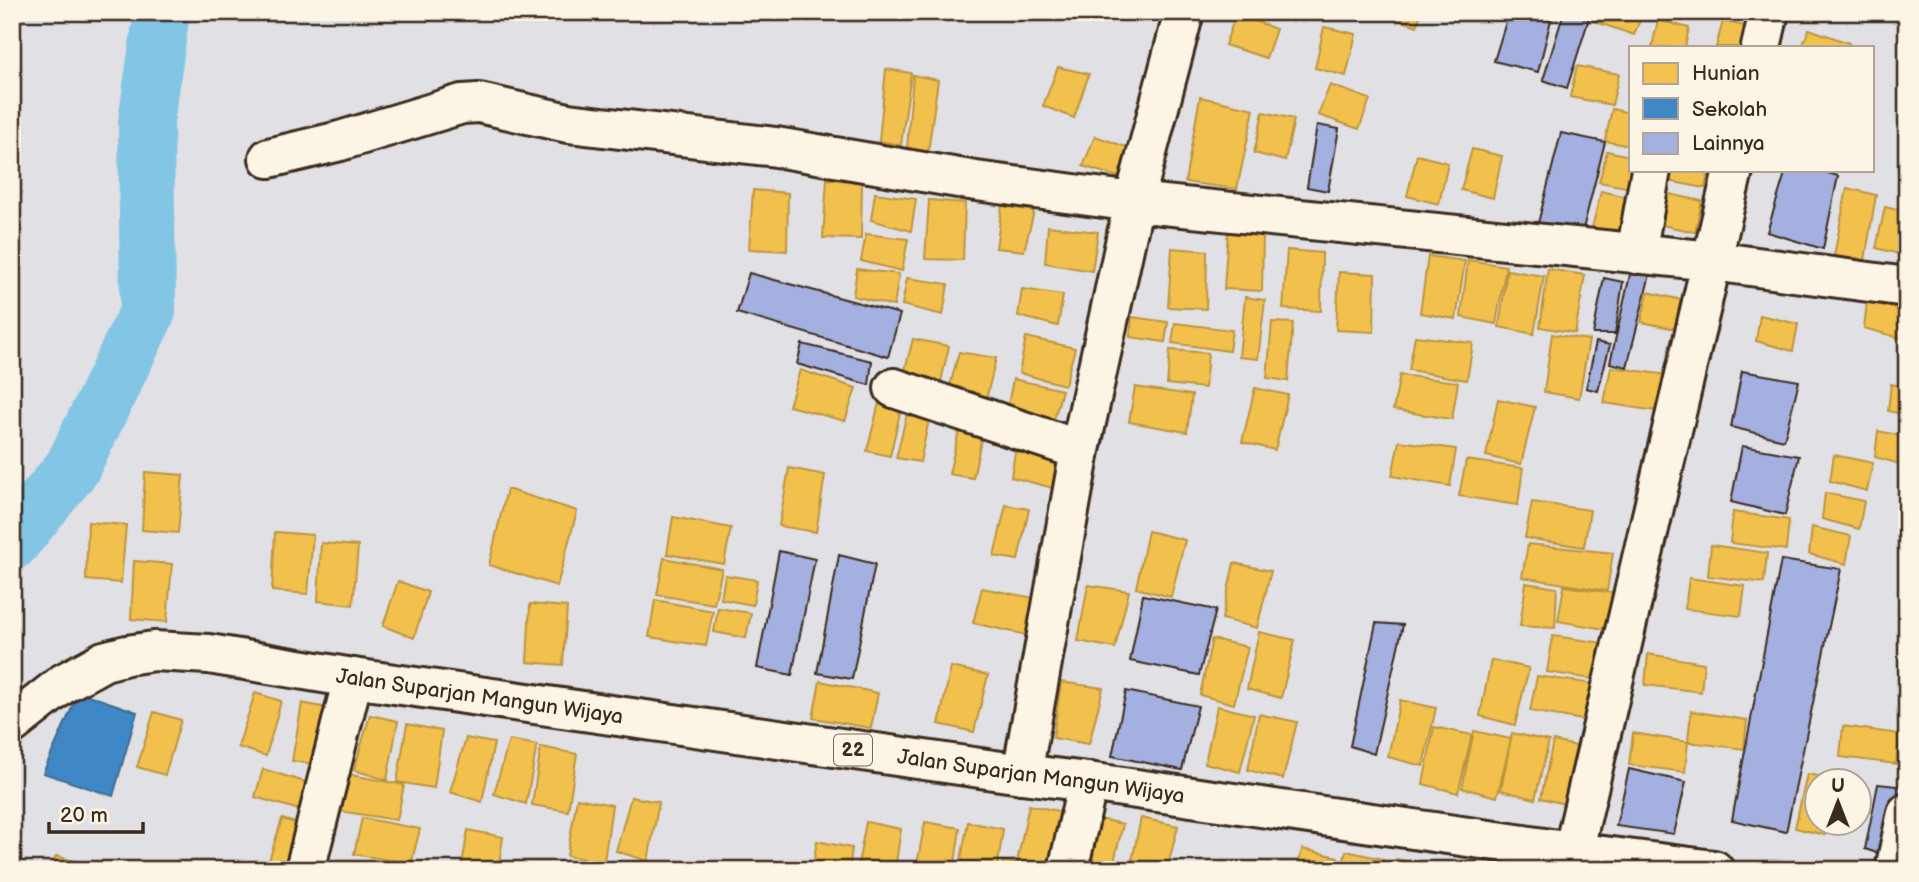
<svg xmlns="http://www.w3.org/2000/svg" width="1919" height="882" font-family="'Balsamiq Sans',sans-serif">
	<rect width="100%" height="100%" fill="#e1e0e4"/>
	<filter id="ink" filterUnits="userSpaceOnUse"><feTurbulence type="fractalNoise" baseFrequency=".0143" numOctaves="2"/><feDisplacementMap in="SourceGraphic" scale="14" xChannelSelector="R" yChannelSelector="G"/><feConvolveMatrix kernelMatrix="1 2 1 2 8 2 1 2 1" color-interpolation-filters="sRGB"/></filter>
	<g filter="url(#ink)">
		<path fill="#f2c14e" stroke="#bb9440" stroke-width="2" d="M1141,12h31l-3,11z
			M1376,12h45l-4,14z
			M1597,12h46l-9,23 -41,-14z
			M1236,14l40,15 -10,29 -41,-13z
			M1658,20l31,8 -4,19h-33z
			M1723,21l30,7 -4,19h-33z
			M1324,27l32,7 -10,42 -31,-8z
			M1809,29l40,14 -2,4h-45z
			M1577,66l42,8 -7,31 -42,-8z
			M1058,67l31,7 -15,44 -31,-12z
			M886,69l25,4 -10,72 -22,-4z
			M913,75l25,5 -10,72 -21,-4z
			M1330,85l40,14 -11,30 -41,-14z
			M1200,97l54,12 -17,80 -52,-7z
			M1612,109l18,4v33l-25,-5z
			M1263,112l31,7 -9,42 -31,-8z
			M1095,136l40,14 -11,29 -41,-13z
			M1472,149l30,7 -9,42 -32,-8z
			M1607,151l23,5v14h16l-4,20 -43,-8z
			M1417,155l31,8 -9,41 -32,-8z
			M1665,170h44l-4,18 -42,-8z
			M827,179l35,3 -1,57 -38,-1z
			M1847,188l29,7 -11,65 -31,-4z
			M753,190l35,3 -1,58 -38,-2z
			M1601,191l30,7 -9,42 -31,-8z
			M1660,192l42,9 -7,31 -43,-9z
			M875,193l41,6 -5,32 -40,-11z
			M929,200l36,3 -2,57 -38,-1z
			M1002,206l32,5 -10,40 -28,-3z
			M1885,207l22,5v44l-31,-8z
			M1048,226l50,6 -6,39 -47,-8z
			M1228,230l35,3 -1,58 -38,-2z
			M866,234l42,5 -6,32 -41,-10z
			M1172,248l35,3 -1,58 -38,-2z
			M1287,250l35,3 -1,58 -38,-2z
			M1428,256l37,5 -9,58 -36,-6z
			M1468,260l38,6 -10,58 -35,-7z
			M857,269l42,5 -5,32 -41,-10z
			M1548,269l37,6 -10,58 -35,-6z
			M1507,270l37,6 -10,58 -35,-7z
			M1339,272l36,2 -1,58 -38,-2z
			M907,278l41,6 -5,31 -41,-10z
			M1022,289l41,6 -5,31 -40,-10z
			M1648,292l34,8 -6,29 -35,-7z
			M1245,297l20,3 -7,59 -19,-2z
			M1867,302l39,9 -6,27 -36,-10z
			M1760,315l38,9 -5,27 -37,-10z
			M1132,317l36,5 -3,20 -35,-5z
			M1272,322l21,1 -5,58 -21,-3z
			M1175,323l57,7 -3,21 -57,-8z
			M1552,334l37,6 -10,58 -35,-6z
			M1415,336l58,7 -6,37 -58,-10z
			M1026,337l49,11 -10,37 -46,-12z
			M913,339l36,7 -11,49 -37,-10z
			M1170,350l38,3 -3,35 -38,-4z
			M959,352l37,6 -12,50 -37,-11z
			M1611,367l57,8 -5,37 -59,-9z
			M800,370l56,18 -11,33 -56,-15z
			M1400,375l58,7 -6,37 -59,-9z
			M1013,379l49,11 -10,37 -46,-11z
			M1891,384l16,3v28l-19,-4z
			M1135,387l57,8 -5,37 -58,-10z
			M1255,388l33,7 -13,55 -33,-8z
			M880,399l22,5 -12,52 -23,-5z
			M1498,399l37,8 -14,57 -35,-8z
			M909,406l22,4 -11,52 -24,-4z
			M961,422l23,4 -11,52 -24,-4z
			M1878,431l29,6v29l-32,-9z
			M1017,440l50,11 -10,38 -46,-12z
			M1399,441l57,8 -6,37 -58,-10z
			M1834,455l39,8 -6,28 -37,-10z
			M1466,460l57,8 -5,37 -59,-9z
			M789,468l36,7 -9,57 -37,-6z
			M145,472l38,3 -5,58 -36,-3z
			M507,489l70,22 -20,75 -68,-21z
			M1825,493l39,8 -5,28 -37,-10z
			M1532,502l58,8 -6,37 -59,-9z
			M1006,505l23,4 -11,51 -24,-4z
			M1733,512l56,8 -3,30 -56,-7z
			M673,517l58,11 -7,36 -57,-10z
			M88,522l38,3 -5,58 -35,-3z
			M1812,527l39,9 -5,28 -37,-10z
			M1148,531l37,9 -14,57 -35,-9z
			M275,532l38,3 -5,59 -36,-3z
			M321,543l37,3 -5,59 -35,-4z
			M1528,544l85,9 -6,38 -85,-14z
			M1711,545l56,8 -3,30 -56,-7z
			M664,558l58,11 -8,35 -57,-9z
			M134,561l38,3 -5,58 -36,-3z
			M1234,563l37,8 -14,57 -35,-9z
			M725,575l32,5 -4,25 -32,-6z
			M1689,578l56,8 -4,30 -56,-7z
			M398,581l30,11 -14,46 -31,-12z
			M1526,583l31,5 -2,40 -35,-2z
			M1088,585l41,6 -14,57 -37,-7z
			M1564,586l57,8 -5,37 -58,-10z
			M982,588l57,11 -8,37 -58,-13z
			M655,600l58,11 -7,35 -57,-9z
			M530,604l37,3 -4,58 -36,-3z
			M718,608l33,5 -5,25 -32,-6z
			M1259,632l36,8 -14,58 -34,-9z
			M1553,636l58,8 -6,37 -58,-9z
			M1212,639l36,8 -14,57 -34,-9z
			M1648,654l56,9 -3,29 -56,-7z
			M1491,660l38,8 -14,57 -35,-9z
			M951,667l37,8 -14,57 -35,-8z
			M1537,676l57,8 -5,37 -59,-10z
			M820,681l58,12 -7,35 -58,-10z
			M1061,682l42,6 -14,56 -36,-6z
			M255,693l26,8 -15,55 -28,-9z
			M1400,700l36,8 -13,58 -35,-9z
			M302,703l35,7 -8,57 -37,-6z
			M1217,706l37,9 -14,57 -35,-9z
			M1691,711l56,9 -3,29 -56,-7z
			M154,712l27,8 -16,55 -28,-8z
			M1259,714l38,8 -14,57 -35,-9z
			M370,715l28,6 -11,59 -33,-10z
			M407,724l35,7 -8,57 -37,-6z
			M1843,726l56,8 -3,30 -56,-7z
			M1434,727l38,8 -14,58 -35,-9z
			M1474,731l37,8 -14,58 -35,-9z
			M1512,733l37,8 -14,58 -34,-9z
			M1633,733l55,9 -3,30 -56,-7z
			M466,738l28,5 -12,59 -32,-10z
			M509,740l28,5 -11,59 -32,-10z
			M1553,741l37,8 -14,58 -35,-9z
			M541,747l36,7 -9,57 -36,-6z
			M263,769l55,17 -8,27 -55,-16z
			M346,774l58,11 -7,35 -58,-9z
			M1807,774l31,6h-20v42h10l-3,13 -30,-7z
			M631,797l28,5 -11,59 -32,-10z
			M577,798l35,7 -8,57 -37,-6z
			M1029,805l34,7 -8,57 -38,-7z
			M1086,816l37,8 -11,46h-37z
			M362,818l58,11 -9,35 -57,-10z
			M1141,818l37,8 -11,44h-37z
			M282,819l27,8 -12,43h-31z
			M866,822l35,7 -6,41h-38z
			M925,822l35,6 -6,42h-38z
			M968,822l35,7 -6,41h-38z
			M468,830l35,7 -5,33h-37z
			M817,841l35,7 -3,22h-37z
			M1302,849l36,8 -3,13h-38z
			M1346,851l37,8 -3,11h-38z
			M56,856l47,13 -52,1z
			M1396,859l37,8v3h-39z
			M1003,861l45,9h-47z"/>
		<path fill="#3f88c5" stroke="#3e6c93" stroke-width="2" d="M79,692l58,20 -24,84 -70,-23z"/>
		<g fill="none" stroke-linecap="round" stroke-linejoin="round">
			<path stroke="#83c5e4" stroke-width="56" d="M12,542l60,-74 76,-157 -2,-189 16,-110"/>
		</g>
		<path fill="#a3b0e0" stroke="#3b2a1e" stroke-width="2" d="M1509,12h44l-15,60 -44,-11z
			M1564,12h27l-24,76 -24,-8z
			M1317,125l22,4 -11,62 -21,-4z
			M1561,133l44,9 -23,91 -46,-2z
			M1786,170h32l20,6 -15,73 -56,-17z
			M1632,266l19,4 -24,97 -17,-4z
			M749,273l151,41 -12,43 -151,-44z
			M1604,278l19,4 -8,52h-22z
			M1596,342l14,3 -12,46 -12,-3z
			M802,344l70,17 -3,24 -72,-21z
			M1742,371l57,10 -15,59 -53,-13z
			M1742,446l57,10 -14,59 -54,-13z
			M779,551l36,8 -23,116 -35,-7z
			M839,555l36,9 -23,115 -35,-6z
			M1781,560l60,9 -55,263 -54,-12z
			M1143,595l73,15 -17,65 -69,-14z
			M1376,623l27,2 -29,129 -24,-8z
			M1126,691l72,15 -16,64 -70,-14z
			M1629,769l57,13 -12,52 -58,-8z
			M1878,784l29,3 -21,69 -21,-7z"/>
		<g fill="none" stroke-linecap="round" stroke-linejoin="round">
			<defs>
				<path id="minor" d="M1761,47l8,-35
					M269,158l71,-17 122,-37 17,-1 89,20 208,24 200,34 158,21 578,59 195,26
					M1636,254l15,-84
					M894,388l186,62
					M1022,774l58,-324 54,-248 50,-190
					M305,870l48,-192
					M1068,870l20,-88
					M1569,870l164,-700
					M1895,870l12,-57"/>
				<g id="highway">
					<path id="s1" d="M12,724l52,-41 40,-22 23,-6 27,-4 55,3 144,24 669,96 66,8 484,70 142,18"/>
				</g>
			</defs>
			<use href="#minor" stroke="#3b2a1e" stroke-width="44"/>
			<use href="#highway" stroke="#3b2a1e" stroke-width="44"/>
			<use href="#minor" stroke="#fcf5e5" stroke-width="38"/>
			<use href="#highway" stroke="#fcf5e5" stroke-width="38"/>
		</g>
	</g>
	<g text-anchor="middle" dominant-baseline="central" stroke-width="7" stroke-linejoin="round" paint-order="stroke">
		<rect fill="#fcf5e5" stroke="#75675a" stroke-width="2" x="834" y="734.5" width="38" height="31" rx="5"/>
		<g font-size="19" font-weight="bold" fill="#3b2a1e">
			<text x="853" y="750">22</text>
		</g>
		<g font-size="21" fill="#3b2a1e" stroke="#fcf5e5">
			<text stroke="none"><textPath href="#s1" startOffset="492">Jalan Suparjan Mangun Wijaya</textPath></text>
			<text stroke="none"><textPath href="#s1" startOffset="1059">Jalan Suparjan Mangun Wijaya</textPath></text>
		</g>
	</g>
	<rect width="1919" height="882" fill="none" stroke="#fcf5e5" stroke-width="42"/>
	<rect x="21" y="21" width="1877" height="840" fill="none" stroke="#3b2a1e" stroke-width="2.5" filter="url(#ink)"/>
	<rect x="1629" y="46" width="245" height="126" fill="#fcf5e5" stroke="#afa495" stroke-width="2"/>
	<rect x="1643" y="63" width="35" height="21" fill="#f2c14e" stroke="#afa495" stroke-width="2"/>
	<text x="1692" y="80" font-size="21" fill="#3b2a1e">Hunian</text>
	<rect x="1643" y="98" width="35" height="21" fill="#3f88c5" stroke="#afa495" stroke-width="2"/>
	<text x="1692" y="116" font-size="21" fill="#3b2a1e">Sekolah</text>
	<rect x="1643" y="133" width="35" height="21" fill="#a3b0e0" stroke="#afa495" stroke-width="2"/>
	<text x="1692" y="150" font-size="21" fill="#3b2a1e">Lainnya</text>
	<g transform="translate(1838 802)"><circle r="33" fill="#fcf5e5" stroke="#afa495" stroke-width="2"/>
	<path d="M0-5L12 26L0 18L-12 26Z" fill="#3b2a1e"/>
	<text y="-10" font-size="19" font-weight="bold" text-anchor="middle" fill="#3b2a1e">U</text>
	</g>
	<path d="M49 822v10h94v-10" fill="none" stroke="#3b2a1e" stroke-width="3.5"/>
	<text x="60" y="822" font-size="21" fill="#3b2a1e" stroke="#fcf5e5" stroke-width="5" paint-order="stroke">20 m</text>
</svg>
